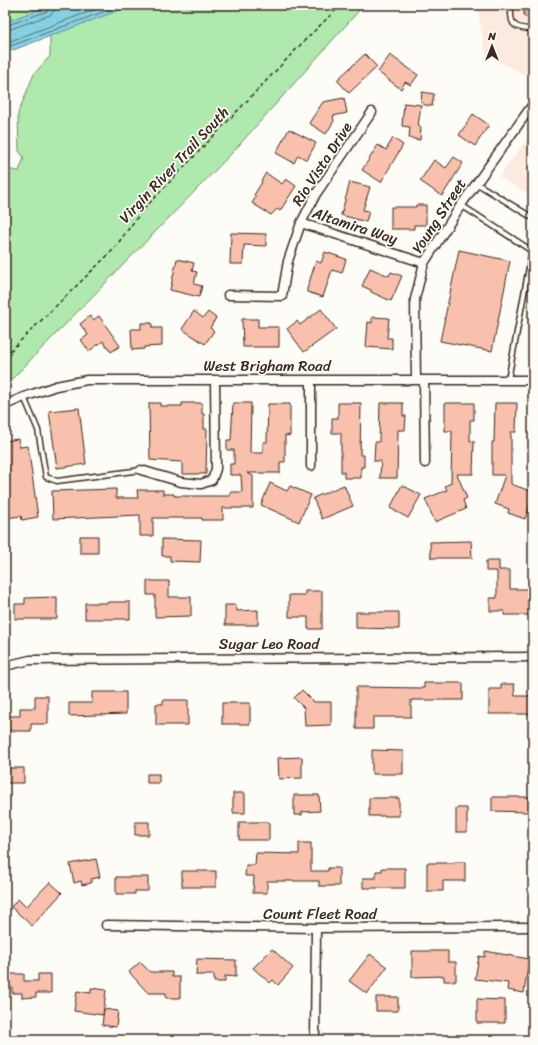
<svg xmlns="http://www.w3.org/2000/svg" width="538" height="1045" font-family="Sriracha,sans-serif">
	<rect width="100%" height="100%" fill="#fdfcf7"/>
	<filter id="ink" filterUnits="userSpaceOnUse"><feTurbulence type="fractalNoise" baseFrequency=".025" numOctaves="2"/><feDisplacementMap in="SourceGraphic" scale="8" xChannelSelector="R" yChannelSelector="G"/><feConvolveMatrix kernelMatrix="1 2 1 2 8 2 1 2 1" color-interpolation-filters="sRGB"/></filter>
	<g filter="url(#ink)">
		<path fill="#fceae1" d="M477,5h56v74l-47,-24z
			M533,131v66l-34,-20z"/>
		<path fill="#afe9ae" stroke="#758a66" d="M5,5h359l-132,148 -219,225 -8,6v-215l14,2 5,-13 -5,-7 -1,-38 16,-39 16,-18v-21l-45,18z"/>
		<path fill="#84d1e3" stroke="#678e94" d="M51,5h82l-128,48v-31z"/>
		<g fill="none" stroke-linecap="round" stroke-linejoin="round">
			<path stroke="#586d6d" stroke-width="1" d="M5,26l43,-15 2,-3v-3
				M5,31l45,-16 4,-4 1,-6
				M5,43l102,-38
				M5,48l117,-43"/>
		</g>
		<path fill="#f8c0ad" stroke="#3b2a1e" d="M524,5h9v12h-9z
			M365,54l12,13 -28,26 -12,-13z
			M390,55l28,20 -7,10 -6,-3 -4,7 -23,-17z
			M422,92l12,2 -2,12 -7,-1 -4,-3z
			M344,98l3,15 -14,3 1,5 -8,13 -17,-11 14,-21z
			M404,103l17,2 -3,21 3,1 -1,13 -11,-2 1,-11 -8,-1z
			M473,114l16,11 -14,21 -16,-11z
			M289,129l27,14 -9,17 -9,-5 -4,8 -18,-10z
			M393,138l10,7 -22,37 -19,-12 16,-25 8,5z
			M454,157l9,6 -21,33 -22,-15 14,-21 12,8z
			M266,173l16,11 4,-5 10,7 -16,25 -3,-2 -6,6 -19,-12 4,-6 -2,-2 8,-13 -1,-1z
			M350,182l20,5 -7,23 6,1 -3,11 -25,-7z
			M416,205h10v20h-12v4h-23v-22h25z
			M231,233l35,1v12l-22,-1 -1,19h-13z
			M459,250l51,11 -18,90 -52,-10z
			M325,252l21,7 -4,14 -10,-3 -9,27 -16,-5v-3l9,-28 5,2z
			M177,259l17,4 -2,8 5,1 -3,12 8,2 -3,11 -29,-7z
			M370,268l19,8 2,-4 11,4 -11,25 -20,-9v-2l-9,-4z
			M321,309l15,20 -32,23 -17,-23 10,-8 3,4z
			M194,311l9,7 5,-6 8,6 -6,10 4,3 -9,13 -23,-15z
			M90,316l3,4 6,-4 21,30 -9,6 -8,-11 -14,10 -8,-11 7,-5 -8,-11z
			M372,317l17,1 -2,20h5v11l-26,-2 2,-25 4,1z
			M242,319h16v8h21v20h-36z
			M141,323h11v5h10v18l-18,1v2l-12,1 -1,-21h10z
			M149,403h11v3h22v-3h20v11h2v15h3l-1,45h-24v-12l-32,-2z
			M233,403h18l-1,50h13v-11h4l1,-38h22v32l-5,-1v27h-5v11h-33l6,3v32h-30v12h-21v-2h-49v18h-13v-21l-87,4 -1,-28 64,-2v9h22l-1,-8h26v4h11v2h56v-4h12l-1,-17h-11v-11h4v-14h-7v-10h4z
			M338,403h23l-1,52h4v12h-3v11h-17v-6h-3v-39h-9v-15h6z
			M380,403h23v13h3l-1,14h-7l-1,48h-17l1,-17h-7l1,-19h4z
			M445,403h29v17h-4v21h4l-1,33h-16l10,24 -4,2 3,9 -31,13 -10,-23 22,-9 -2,-4 6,-3 1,-52h-7z
			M495,403h22l-1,29h-5v52l22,8v4l-8,23 -17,-6 1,-4 -14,-5 10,-29h-13v-33h2z
			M79,408l7,56 -29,4 -8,-57z
			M18,439l2,8 8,-1 10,71 -16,3 -1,-4 -15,2 -1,-8v-69z
			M270,483l17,8 3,-5 21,9 -12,27 -38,-17z
			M344,485l9,21 -31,13 -9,-21z
			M402,485l19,10 -13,23 -18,-10z
			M80,536h18v17h-18z
			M162,539l39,1 -1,22 -30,-1v-5h-8z
			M471,541l1,17h-41l-1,-16z
			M486,561h13v9h11v19h22v26h-28v-4h-14v-13h7v-27h-11z
			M147,581h22v16h22v19l-36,1v-22h-8z
			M305,591h17v38h-14v-12h-19v-22h16z
			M57,597v22h-42v-15h10v-6z
			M108,602h22v17h-45v-16h23z
			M225,605h11l1,6 21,-1v15h-33z
			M356,612h43v17l-43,-1z
			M424,683h39v17h-52v17h-38v12h-17v-42l68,1z
			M501,684h13l1,12h18v18h-44v-25h12z
			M302,690l12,12h17v23l-26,1 -1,-18 -10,-10z
			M92,692h34v22l-57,2v-13h23z
			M35,696h13v28h-17v7h-26v-15h15v-8h15z
			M163,700h25v25h-32v-21h7z
			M222,703h28v21h-28z
			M372,750l31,1v23h-31z
			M302,757v21l-23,1 -1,-21z
			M5,768h19v15h-19z
			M147,774h12v9h-12z
			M233,793h12v20h-12z
			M294,795h25l1,16 -18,1v3h-8z
			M492,797h37v15l-37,-1z
			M369,798h30v18h-30z
			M456,808h11v24h-11z
			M135,822h14v13h-14z
			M239,822h30v18h-30z
			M299,843h12v28h17v-3h11v18h-20v-5h-52v12h-14l1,-17h-9l1,-11h9l1,-12 43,1z
			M96,859l4,18 -9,2v4l-9,2 -1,-4 -7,2 -4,-19z
			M454,862h11v19h-22v10h-16v-28h27z
			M382,868h23v20h-42v-10h13v-7h6z
			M182,871h34v16h-34z
			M116,877h32v14h-13v3h-19z
			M50,882l12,11 -30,33 -21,-19 7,-8 8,8z
			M272,949l21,19 -15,17 -5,-5 -3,3 -17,-15z
			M412,951h36v11h8v19h-12v-5l-32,1z
			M485,951l44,8 -5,34 -17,-3 1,-7 -33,-4 4,-23 6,1z
			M370,954l17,13 -20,27 -18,-13z
			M197,959l39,1v17l-11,-1v6h-11v-7h-18z
			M140,962l10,10h22v5h8v21h-14v-5h-18l-19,-21z
			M5,974h19v7h14v-7h13v19h-15v4l-14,1v-5h-10v-6h-7z
			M91,988l15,2 -3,25 -29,-4 3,-20 14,2z
			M376,997h22v14h-22z
			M477,999l28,1v23h-28z
			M104,1009l14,2 -2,16 -14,-2z"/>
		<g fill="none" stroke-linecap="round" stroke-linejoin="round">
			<defs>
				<path id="lane" d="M511,5c-1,19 1,24 22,24
					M476,183l57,35
					M461,205l71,46 -24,129
					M24,397l14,33 8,47 11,4 84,-11"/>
				<path id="street" d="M301,223l123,40
					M228,295l54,1 6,-35 13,-38 15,-29 56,-82
					M311,380v86
					M416,380l-1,-81 9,-36 37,-58 70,-98
					M424,380l1,83
					M5,405l19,-8 32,-11 31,-6h446
					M141,470l40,12 20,2 11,-4 4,-11 -1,-89
					M5,666l25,-6 503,-3
					M106,925l210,3 217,-1
					M315,1040l1,-112"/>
			</defs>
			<use href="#lane" stroke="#3b2a1e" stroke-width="7"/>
			<use href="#street" stroke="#3b2a1e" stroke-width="11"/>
			<path stroke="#3b2a1e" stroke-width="1.5" stroke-dasharray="4 3" stroke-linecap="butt" d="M5,356l108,-106 28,-38 166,-174 34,-33"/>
			<use href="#lane" stroke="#fdfcf7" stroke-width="4"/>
			<use href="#street" stroke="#fdfcf7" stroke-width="8"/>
		</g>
	</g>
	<g text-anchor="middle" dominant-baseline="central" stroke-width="3.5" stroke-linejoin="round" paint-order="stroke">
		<g font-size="15" fill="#3b2a1e" stroke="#fdfcf7">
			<text transform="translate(322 164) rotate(-57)">Rio Vista Drive</text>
			<text transform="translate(174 165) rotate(-47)">Virgin River Trail South</text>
			<text transform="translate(439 216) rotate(-57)">Young Street</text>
			<text transform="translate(355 226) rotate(18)">Altamira Way</text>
			<text x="267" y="366">West Brigham Road</text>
			<text x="269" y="644">Sugar Leo Road</text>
			<text x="320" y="914">Count Fleet Road</text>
		</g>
	</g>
	<rect width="538" height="1045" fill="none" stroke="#fdfcf7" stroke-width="20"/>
	<rect x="10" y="10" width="518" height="1025" fill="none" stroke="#3b2a1e" stroke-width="1.5" filter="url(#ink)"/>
	<g transform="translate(492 46)" stroke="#fdfcf7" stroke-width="3" paint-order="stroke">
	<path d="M0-3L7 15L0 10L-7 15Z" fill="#3b2a1e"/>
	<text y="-6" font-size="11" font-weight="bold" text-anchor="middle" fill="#3b2a1e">N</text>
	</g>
</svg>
